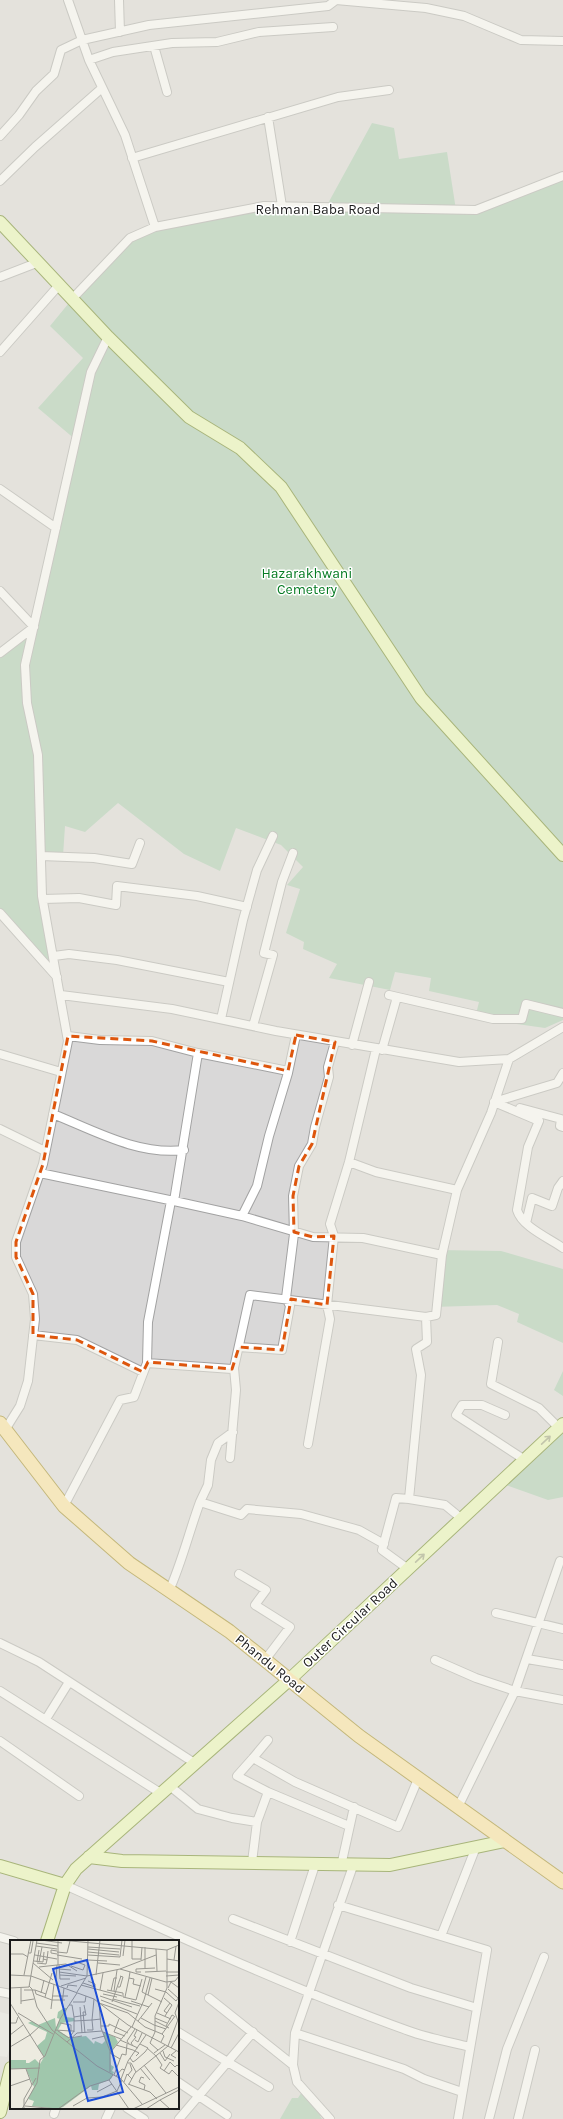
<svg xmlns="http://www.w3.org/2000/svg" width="563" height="2119" font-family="Karla,sans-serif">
	<rect width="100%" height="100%" fill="#edebe0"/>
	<path fill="#d9d8d8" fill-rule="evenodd" d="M0,0h563v2119h-563zM11,1941h167v167h-167z"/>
	<path fill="#a0c7ac" d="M372,123l22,5 5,31 48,-7 9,58h20l87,-34v844l-18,8 -70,-10 4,-16 -50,-11 2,-13 -36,-6 -5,18 -61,-12 8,-14 -34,-15 1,-7 -18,-9 14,-44 -13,-4 16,-18 -22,-22 -45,-17 -16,43 -36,-17 -66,-51 -33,29 -20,-6 -2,30 -22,-4 1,44 16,81 -58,-64v-260l34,-26 42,-187 -38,-32 45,-50 -33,-32 23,-28 57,-60 27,-14 107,-18 62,1z
		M438,1250l63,1 62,18v74l-46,-21 2,-8 -22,-9 -64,2z
		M563,1371v25l-9,-6z
		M563,1424v73l-15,3 -48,-17z
		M303,2090l21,23 -4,3 2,3h-42l12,-21h6z"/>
	<path fill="#e7e7e7" d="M0,2012l11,3v27l-4,15 -7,-1z"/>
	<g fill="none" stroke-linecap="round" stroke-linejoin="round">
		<defs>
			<path id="street" d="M68,0l21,60 36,75 30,92
				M119,0l1,32
				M154,46l13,46
				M89,60l24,-8 59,-9 45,-1 42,-10 74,-5
				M268,117l14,89
				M0,136l19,-21 17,-24 18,-17 7,-24 21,-10 67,-15 179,-19 8,-6 90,8 38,8 57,24 42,1
				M132,158l206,-61 51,-7
				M0,181l35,-34 67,-59
				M0,277l39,-15
				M73,298l57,-60 25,-11 109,-21 212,4 87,-34
				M0,352l60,-68
				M0,489l56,39
				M0,591l34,36 -34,26
				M41,856l53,2 38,6 8,-21
				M43,899l36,-1 37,7 1,-19 80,10 50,11
				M0,913l57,64
				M54,956l15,-2 48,6 112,22
				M61,995l111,14 104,22 183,31 50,-3 54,-32
				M389,995l104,24h29l4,-15 37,9
				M221,1019l22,-99 14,-50 16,-34
				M253,1026l20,-71 -9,-2 18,-71 11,-29
				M68,1036l32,4 52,1 46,12
				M352,1045l17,-63
				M382,1050l15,-53
				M0,1054l61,18
				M563,1073l-6,10 -63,19 45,19 -11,26 -11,63c5,17 32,28 46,38
				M520,1108l41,11 -1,7 3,1
				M53,1114c40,16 86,42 131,36
				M0,1129l45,22
				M349,1162l27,10 81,18
				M40,1173l134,28 24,-148 90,18
				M174,1201l68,15 71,21 50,1 79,17
				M242,1216l15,-30 12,-50 19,-63 8,-38
				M526,1223l6,-25 20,8 6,-18 5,-7
				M426,1317l10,-2 6,-60 15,-65 34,-77 18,-54
				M33,1335l44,5 66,32
				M498,1342l-7,42 48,24 20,20
				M239,1347l43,3 8,-44 -4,-8 8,-64 -1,-38 6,-30 13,-22 3,-17 14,-50 -1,-10 7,-25
				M147,1363l85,6 2,-1
				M505,1415l-23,-10h-20l-6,10 69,45
				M3,1430h2l15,-24 8,-25 7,-62 -2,-25 -17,-37v-15l27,-78 25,-123 -26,-145 -4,-141 -11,-52 -2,-38 66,-293 17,-35
				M308,1444l22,-125 -3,-14 7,-69 -4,-12 19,-62 27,-113
				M230,1458l6,-68 -2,-22 16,-73 176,22 1,25 -11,7 5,26 -12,124 36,6 17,14
				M200,1502l8,-17 3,-25 7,-17 15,-11
				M64,1506l56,-106 14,-3 13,-34 1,-41 23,-121
				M408,1569l-26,-19 14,-52 13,1
				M239,1574l27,16 -11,15 35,22 -25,33
				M169,1591c13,-29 20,-59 31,-89l41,13 6,-6 54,5 58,16 25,14
				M496,1613l67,16
				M0,1643l39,19 157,102
				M527,1659l36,6
				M435,1660l41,18 39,13 48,9
				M0,1691l162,103
				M46,1719l23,-37
				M0,1741l79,55
				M253,1758l15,-18
				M171,1787l27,22 34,9 25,4 -5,40
				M458,1807l57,-116 45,-130
				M257,1822l11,-30
				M349,1826l-81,-34 -31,-16 16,-18 42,24 103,45 20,-48
				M341,1866l13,-59
				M65,1885c113,51 227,104 344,146 19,7 41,11 61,16
				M338,1905l149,45 -29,169
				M233,1919l178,69 66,20
				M441,1936l35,-89
				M0,1937l14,4
				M290,1942l25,-77
				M0,1992l11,2
				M209,1998l84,67 4,17 33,37
				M178,2032l91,55
				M295,2033l109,36 20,10 38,13
				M293,2065l2,-32 58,-167
				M178,2082l49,33
				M127,2108l17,11
				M54,2114l2,-6
				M106,2119l5,-11
				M179,2119l74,-87
				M489,2119l18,-70 37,-92
				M518,2119l17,-69"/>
			<path id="secondary" d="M0,222l108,115 81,80 51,31 41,39 140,211 142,157
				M89,1857l33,4 268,4 115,-24
				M0,1866l65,19
				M47,1941l18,-56 11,-16 213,-189 274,-256
				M0,2112l11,-44"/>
			<path id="primary" d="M0,1423l64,83 65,57 100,68 130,105 204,146"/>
		</defs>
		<use href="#street" stroke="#a2a2a2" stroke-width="10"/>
		<use href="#secondary" stroke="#557400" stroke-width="14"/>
		<use href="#primary" stroke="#927900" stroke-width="15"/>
		<use href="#street" stroke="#fff" stroke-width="8"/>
		<use href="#secondary" stroke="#ecfcaf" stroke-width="12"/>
		<use href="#primary" stroke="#ffe293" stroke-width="13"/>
	</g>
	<defs><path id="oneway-shaft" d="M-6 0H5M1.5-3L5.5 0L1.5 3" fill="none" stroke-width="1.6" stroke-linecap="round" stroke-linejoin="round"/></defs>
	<g stroke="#8e976c">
		<use href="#oneway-shaft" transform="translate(546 1440) rotate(-43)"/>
		<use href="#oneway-shaft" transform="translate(420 1558) rotate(-43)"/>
	</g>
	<path d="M0 0H563V2119H0ZM296,1035l39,7 -23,102 -13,22 -6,30 1,36 19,5 21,-1 -7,69 -36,-6 -9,51 -43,-3 -7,22 -84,-7 -5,10 -66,-32 -44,-5v-41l-17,-37v-15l27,-78 25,-128 84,5 136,30z" fill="#edebe0" fill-opacity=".55" fill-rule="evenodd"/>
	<path fill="none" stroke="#de560d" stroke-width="3" stroke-dasharray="8 5" stroke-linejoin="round" d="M296,1035l39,7 -23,102 -13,22 -6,30 1,36 19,5 21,-1 -7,69 -36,-6 -9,51 -43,-3 -7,22 -84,-7 -5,10 -66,-32 -44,-5v-41l-17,-37v-15l27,-78 25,-128 84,5 136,30z"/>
	<g text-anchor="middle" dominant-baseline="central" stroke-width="3" stroke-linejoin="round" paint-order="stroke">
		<g font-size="14" fill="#1b1b1b" stroke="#fff">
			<text x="318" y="209">Rehman Baba Road</text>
			<text transform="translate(350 1623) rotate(-43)">Outer Circular Road</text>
			<text transform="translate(270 1664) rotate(39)">Phandu Road</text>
		</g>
		<g font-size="14" fill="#067b23" stroke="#fff">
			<text x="307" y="573">Hazarakhwani<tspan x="307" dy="16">Cemetery</tspan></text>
		</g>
	</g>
	<g transform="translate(10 1940)">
		<rect width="169" height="169" fill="#edebe0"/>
		<path d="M54,68h3l-2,9 9,1 1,3 -13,2 -4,7 12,8 16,-2 8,8 1,-3 7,3 3,-3 -2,-9 12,5 3,5 -8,11 1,12 3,2 -2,4 2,1 -3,7 -12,5 -1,6h-6l-1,-4 -28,21 -5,2 -26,-3 2,-5 -6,-2 6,-12 -8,-18h-16v-9h16v3h3l6,-4 5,5 4,-7 -7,-11 8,-7 2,-7 -19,-9 4,-2 6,4 17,-7 1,10 4,-9 -3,-1 1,-6z" fill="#a0c7ac"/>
		<path fill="none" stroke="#999891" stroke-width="1" d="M31,0l21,3M50,0l107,10 12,-5M122,0v19h9M26,3l22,3M26,6l21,3M0,7v15M78,7l32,2M78,9l31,3M146,9l1,22M47,12l10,1 3,-12M78,12l31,3M19,13h2l2,-12M0,14h13l5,3M47,14l-6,-1v-3l6,1M25,15l22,4M47,15l25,4M78,15l32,2 2,-17M113,16l2,-16M33,19l4,1 1,-9M157,19l12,2M78,20l19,1M131,20l1,-13M164,20l2,-14M24,21l9,1 1,-10M27,22l2,-12M29,22l3,-15M23,23l20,17M27,23l9,1 1,-4M88,23l22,2M48,25v-25M49,25l1,14h10M61,26l12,4 2,-5 -11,-4M29,27l27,-3 11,7M135,28v-21M49,29l12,1M110,29l36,-14M49,32l28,4M120,32l-1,6 5,1 -1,5 8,2M131,32h-5v-3l19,-1M135,32l21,-1M156,32h13M0,35l21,1M14,35l7,-35M50,35l16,1M86,35l4,-35M21,36l63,23 34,26 51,27M77,36l33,-7 46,13 9,-1 4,-5M156,36l13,-1M136,37l-4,15 20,10M46,39l1,-14M73,43l12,4v-3l-7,-3M71,45l41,11M19,46l3,3 5,18 15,23 45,36 24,13 21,25M51,46l25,-8M19,47l8,-47M108,47h2l3,-10 -3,-1M0,48l19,-1M11,48v16M57,48l1,-3 9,1M158,48l3,-6 8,6M145,49l11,3 10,9 3,-4M158,49l10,9M14,50h11l11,4M25,50l1,4 16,6M90,50l3,-17M97,50l16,3v4l13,3 6,-21M101,51l3,-13h3M104,51l3,-21M67,52l10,-16 1,-36M31,53l3,-13M93,54l14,3M138,55l4,-17M42,56h16M90,56l32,11M35,57l7,-24M115,57l4,-19M154,58l8,7 -7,11M103,59l27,7M42,60h13M91,60l36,14M11,61l13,-2M121,61l18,6M63,62h12l1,-6M102,62l9,-26M0,63l34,54M52,64l2,-16M59,65h3l2,12 12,-2 -2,-10M70,67l2,26M41,69l3,-25M8,73l35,21M147,73l14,6M157,73l-3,-2 6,-8M131,78l13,7M145,78l12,5M109,79l-5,13 11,4M82,80l2,-21M64,81l18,-1M128,81l14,-18M145,81l14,7M168,81l-3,-8 4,-11M0,83h6l2,-6M50,83l11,2v6h3l-5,7M144,85l12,4M91,86h8v-2l19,9M156,86l6,-11 2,1M122,87l12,-27 6,-22M45,90l16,1M77,90h6l-1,-10 9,-1M48,91l11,7M64,92v-15M93,92l18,7M75,93l-2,-21h2M0,95l13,-10M60,98l12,-2M82,99l13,-3M110,100l18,8M125,100l3,2 4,-9M57,102l10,-9 25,-2M151,102l3,-6 -2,-2 13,-18M119,104l-2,-3 8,-12M106,105l17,5 6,3 -3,3M123,106l-2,-3 5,-6 -2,-1 3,-6M0,107l20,-12 10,-9M137,108l9,8 6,9 -2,3 9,6 3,-4 7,7M161,108l8,-15M148,110l-8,-7 5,-11v-16l12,-28v-38M153,111l2,6 9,4M144,113l11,-8M150,113l5,8 5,-7M120,118l3,4 3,-2 9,-8 3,-4 -8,-4M166,118l-5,-3 5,-4M110,119l-10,-6 21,-26M118,123h3l5,9M134,125l22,28M130,128l10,12M0,129l30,-1M16,129l6,16M154,131l6,-9 5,5 2,-2 2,2M100,132v-21l-9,-23 -2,-25 29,10 17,14 17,7M104,135l8,-21 4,1 1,-11M118,135l4,-5 -2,-6M106,136l6,-7 3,1M111,139l7,-18 18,-26M99,140l20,29M114,142l3,-8 5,5M118,144l22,8 7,7M119,144l6,-11 33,-27 11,-29M0,146l20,-7M134,150l1,-5 -6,-3 2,-5 3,1M87,152l15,-8M15,166l33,3 32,-23 19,-6 4,-5M63,166l14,-8 15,-1 15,-6 5,-11M14,168v-9l12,-21M12,169l15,-26 3,-23 5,-4 15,-37 17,-26M123,169l46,-22M136,169l14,-9M160,169l-10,-9 19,-10"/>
		<path fill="#1d4ed8" fill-opacity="0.15" stroke="#1d4ed8" stroke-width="2" d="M77,20l36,132 -35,9 -35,-132z"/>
		<rect width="169" height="169" fill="none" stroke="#1b1b1b" stroke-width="2"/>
	</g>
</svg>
